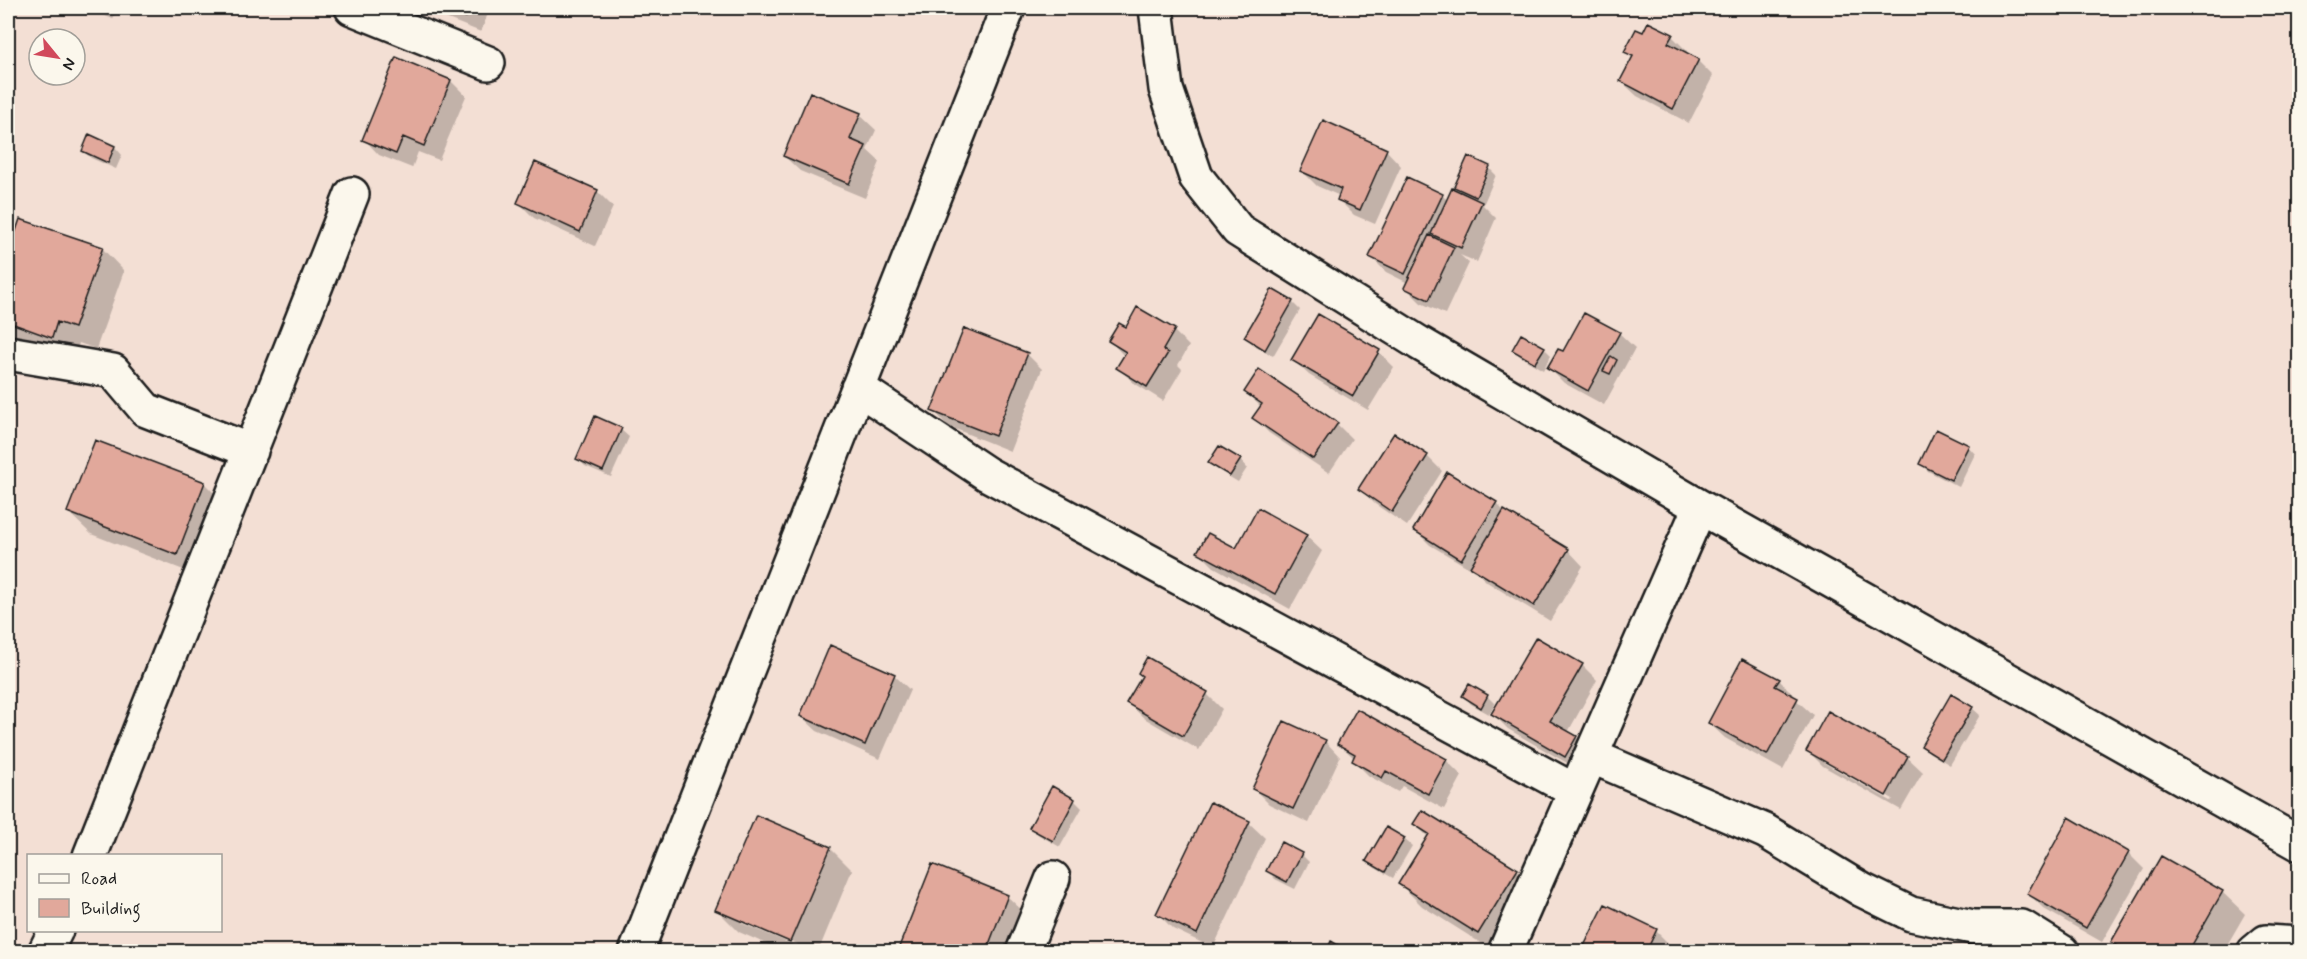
<svg xmlns="http://www.w3.org/2000/svg" width="2307" height="959" font-family="Mynerve,sans-serif">
	<rect width="100%" height="100%" fill="#f3dfd4"/>
	<filter id="ink" filterUnits="userSpaceOnUse"><feTurbulence type="fractalNoise" baseFrequency=".0167" numOctaves="2"/><feDisplacementMap in="SourceGraphic" scale="12" xChannelSelector="R" yChannelSelector="G"/><feConvolveMatrix kernelMatrix="1 2 1 2 8 2 1 2 1" color-interpolation-filters="sRGB"/></filter>
	<g filter="url(#ink)">
		<path fill="#0003" fill-rule="evenodd" d="M85,8h32l-4,11z
			M367,8h48l-7,21z
			M420,8h70l-9,24z
			M1649,24l23,12 15,15 -1,3 12,7 15,15 -24,47 -52,-27 -16,-15 12,-22 -7,-8 17,-17z
			M396,59l55,22 15,15 -27,64 -21,-8 -6,16 -33,-13 -15,-16z
			M811,94l49,21 16,15 -9,20 13,12 -15,36 -65,-27 -16,-15z
			M90,136l25,11 7,8 -6,14 -25,-11 -8,-7z
			M1386,150l15,16 -26,58 -21,-9 -15,-15 1,-4 -23,-10 -15,-15z
			M536,164l61,27 16,16 -18,39 -61,-28 -15,-15z
			M1489,168l7,7 -13,30 13,13 -19,44 -17,-7 9,8 -24,51 -24,-11 -15,-15 2,-5 -22,-11 -15,-15 37,-78 35,17 5,5 17,-6 -9,-8z
			M21,221l81,27 22,23 -28,78 -17,-6 -5,16 -64,-22 -2,-3v-75z
			M1292,302l8,8 -27,46 -19,-11 -8,-8z
			M1126,329l48,2 15,15 -11,19 4,4 -19,32 -29,-18 -16,-15 7,-11 -15,-16z
			M1619,333l16,15 -31,57 -40,-22 -15,-15 15,-15z
			M1544,348l7,7 -8,15 -22,-13 -7,-7z
			M1379,352l15,15 -26,43 -59,-35 -16,-15z
			M1027,354l15,15 -32,82 -62,-25 -15,-16z
			M1246,392l91,32 15,15 -23,34 -60,-40 -15,-15 7,-11z
			M596,418l25,12 8,7 -18,40 -26,-11 -7,-7z
			M1968,446l7,8 -16,33 -31,-16 -7,-7z
			M1427,456l15,15 -35,55 -32,-22 -15,-15z
			M1240,460l7,8 -9,14 -20,-12 -8,-7z
			M204,483l23,23 -28,70 -108,-42 -23,-22z
			M1496,503l10,10 62,37 15,16 -33,55 -63,-39 -9,-9 -48,-28 -15,-15z
			M1306,536l16,15 -32,58 -76,-42 -15,-15 37,-2z
			M1582,665l15,15 -29,52 8,5 15,15 -10,19 -73,-42 -15,-15z
			M894,675l16,15 -30,69 -63,-28 -16,-15z
			M1779,680l15,15 -1,2 20,18 -30,55 -58,-32 -16,-15z
			M1470,686l17,10 8,8 -6,10 -18,-10 -7,-8z
			M1207,694l15,15 -23,41 -55,-32 -16,-15z
			M1972,708l8,7 -30,50 -20,-12 -8,-7z
			M1358,711l89,50 15,15 -18,33 -42,-23 -4,6 -29,-16 -15,-15 1,-2 -16,-15z
			M1325,741l15,16 -31,66 -40,-19 -15,-15z
			M1808,751l99,6 16,15 -22,38 -78,-44zM1824,760l69,39 -2,2 -67,-38z
			M1052,788l22,12 8,8 -22,39 -21,-12 -8,-7z
			M1211,804l38,19 16,15 -52,110 -40,-19 -15,-15z
			M1423,812l94,58 23,22 -45,60 -73,-46 -22,-22 29,-46 -14,-14z
			M1404,839l8,7 -19,32 -18,-10 -7,-7z
			M1282,844l19,10 8,8 -14,27 -20,-10 -7,-8z
			M830,848l22,22 -34,82h-33l-46,-20 -22,-22zM741,920l57,24 -2,2 -55,-23z
			M2128,853l16,16 -42,73 -58,-33 -16,-16z
			M2162,858l60,34 23,22 -22,38h-100l-10,-10z
			M1007,896l23,22 -14,34h-117z
			M1656,931l15,15 -3,6h-85z"/>
		<path fill="#e1a89b" stroke="#1c1c1c" stroke-width="1.5" d="M439,8h30l-3,9z
			M1648,22l25,12 -5,9 31,16 -26,50 -53,-28 13,-25 -9,-4 12,-23 7,3z
			M396,57l55,23 -27,66 -21,-9 -7,17 -34,-14z
			M810,92l51,21 -11,26 16,7 -17,38 -66,-28z
			M1323,120l64,29 -27,61 -23,-10 4,-11 -41,-18z
			M89,134l26,12 -7,17 -26,-12z
			M1468,156l22,10 -14,31 -22,-10z
			M535,162l63,28 -18,42 -63,-29z
			M1407,177l36,17 -38,80 -36,-17z
			M1452,188l30,14 -21,46 -30,-14z
			M20,219l83,28 -29,81 -17,-6 -5,16 -44,-16v-68z
			M1429,235l25,12 -25,53 -25,-12z
			M1272,289l21,12 -28,49 -21,-13z
			M1137,307l38,22 -12,21 5,3 -21,34 -31,-19 10,-16 -18,-11 11,-18 7,4z
			M1584,313l36,19 -32,59 -41,-23 11,-19 5,2z
			M1318,314l62,36 -27,46 -62,-36z
			M964,328l64,25 -33,83 -64,-25z
			M1521,334l24,13 -10,16 -23,-13z
			M1611,356l6,4 -7,14 -7,-3z
			M1259,369l79,54 -25,36 -61,-41 10,-14 -18,-12z
			M595,416l27,12 -19,43 -27,-12z
			M1936,429l33,16 -18,35 -32,-16z
			M1394,433l34,22 -36,57 -34,-23z
			M95,440l110,42 -28,73 -110,-43z
			M1219,446l22,13 -11,17 -22,-13z
			M1447,472l50,30 -36,58 -48,-30z
			M1258,508l49,27 -32,59 -78,-42 11,-19 28,15z
			M1504,510l65,39 -35,57 -64,-39z
			M1536,637l47,27 -33,57 27,15 -12,21 -74,-43z
			M830,645l65,29 -30,71 -65,-29z
			M1147,657l61,35 -25,44 -57,-33 16,-27 -4,-3z
			M1742,659l38,20 -5,7 23,12 -31,57 -59,-32z
			M1469,684l19,11 -7,13 -19,-12z
			M1951,694l22,13 -31,52 -21,-13z
			M1357,709l90,50 -19,35 -42,-23 -4,7 -30,-17 3,-7 -18,-10z
			M1828,711l80,45 -22,40 -80,-45z
			M1284,721l42,19 -33,69 -41,-20z
			M1052,786l23,13 -22,42 -24,-13z
			M1210,802l40,19 -53,113 -41,-20z
			M1422,810l96,59 -40,65 -80,-50 31,-50 -16,-10z
			M756,815l75,32 -41,95 -75,-32z
			M2069,817l60,35 -43,76 -59,-34z
			M1386,827l19,11 -20,34 -19,-11z
			M1281,842l21,11 -15,29 -21,-11z
			M2161,856l62,35 -35,61h-60l-17,-10z
			M932,864l76,31 -22,57h-89z
			M1605,904l52,25 -11,23h-65z
			M1331,941l19,11h-24z"/>
		<g fill="none" stroke-linecap="round" stroke-linejoin="round">
			<defs>
				<path id="minor" d="M352,8l136,55
					M1156,8l10,81 30,88 42,53 181,113 281,164 600,337
					M8,353l105,18 33,39 105,41
					M858,388l129,86 588,317
					M1591,756l174,75 97,59 49,24 62,13h49l40,25
					M90,856l262,-662
					M45,952l11,-22
					M636,952l372,-944
					M1023,952l30,-74
					M1505,952l195,-445
					M2254,952l12,-10 34,2"/>
			</defs>
			<use href="#minor" stroke="#1c1c1c" stroke-width="38"/>
			<use href="#minor" stroke="#fbf7ec" stroke-width="33"/>
		</g>
	</g>
	<rect width="2307" height="959" fill="none" stroke="#fbf7ec" stroke-width="30"/>
	<rect x="15" y="15" width="2277" height="929" fill="none" stroke="#1c1c1c" stroke-width="2" filter="url(#ink)"/>
	<rect x="27" y="854" width="195" height="78" fill="#fbf7ec" stroke="#a29f99" stroke-width="1.5"/>
	<rect x="39" y="874" width="30" height="9" fill="#fbf7ec" stroke="#a29f99" stroke-width="1.5"/>
	<text x="81" y="884" font-size="18" fill="#1c1c1c">Road</text>
	<rect x="39" y="899" width="30" height="18" fill="#e1a89b" stroke="#a29f99" stroke-width="1.5"/>
	<text x="81" y="914" font-size="18" fill="#1c1c1c">Building</text>
	<g transform="translate(57 57) rotate(120)"><circle r="28" fill="#fbf7ec" stroke="#a29f99" stroke-width="1.5"/>
	<path d="M0-4.5L10 22L0 15L-10 22Z" fill="#d1495b"/>
	<text y="-9" font-size="16" font-weight="bold" text-anchor="middle" fill="#1c1c1c">N</text>
	</g>
</svg>
